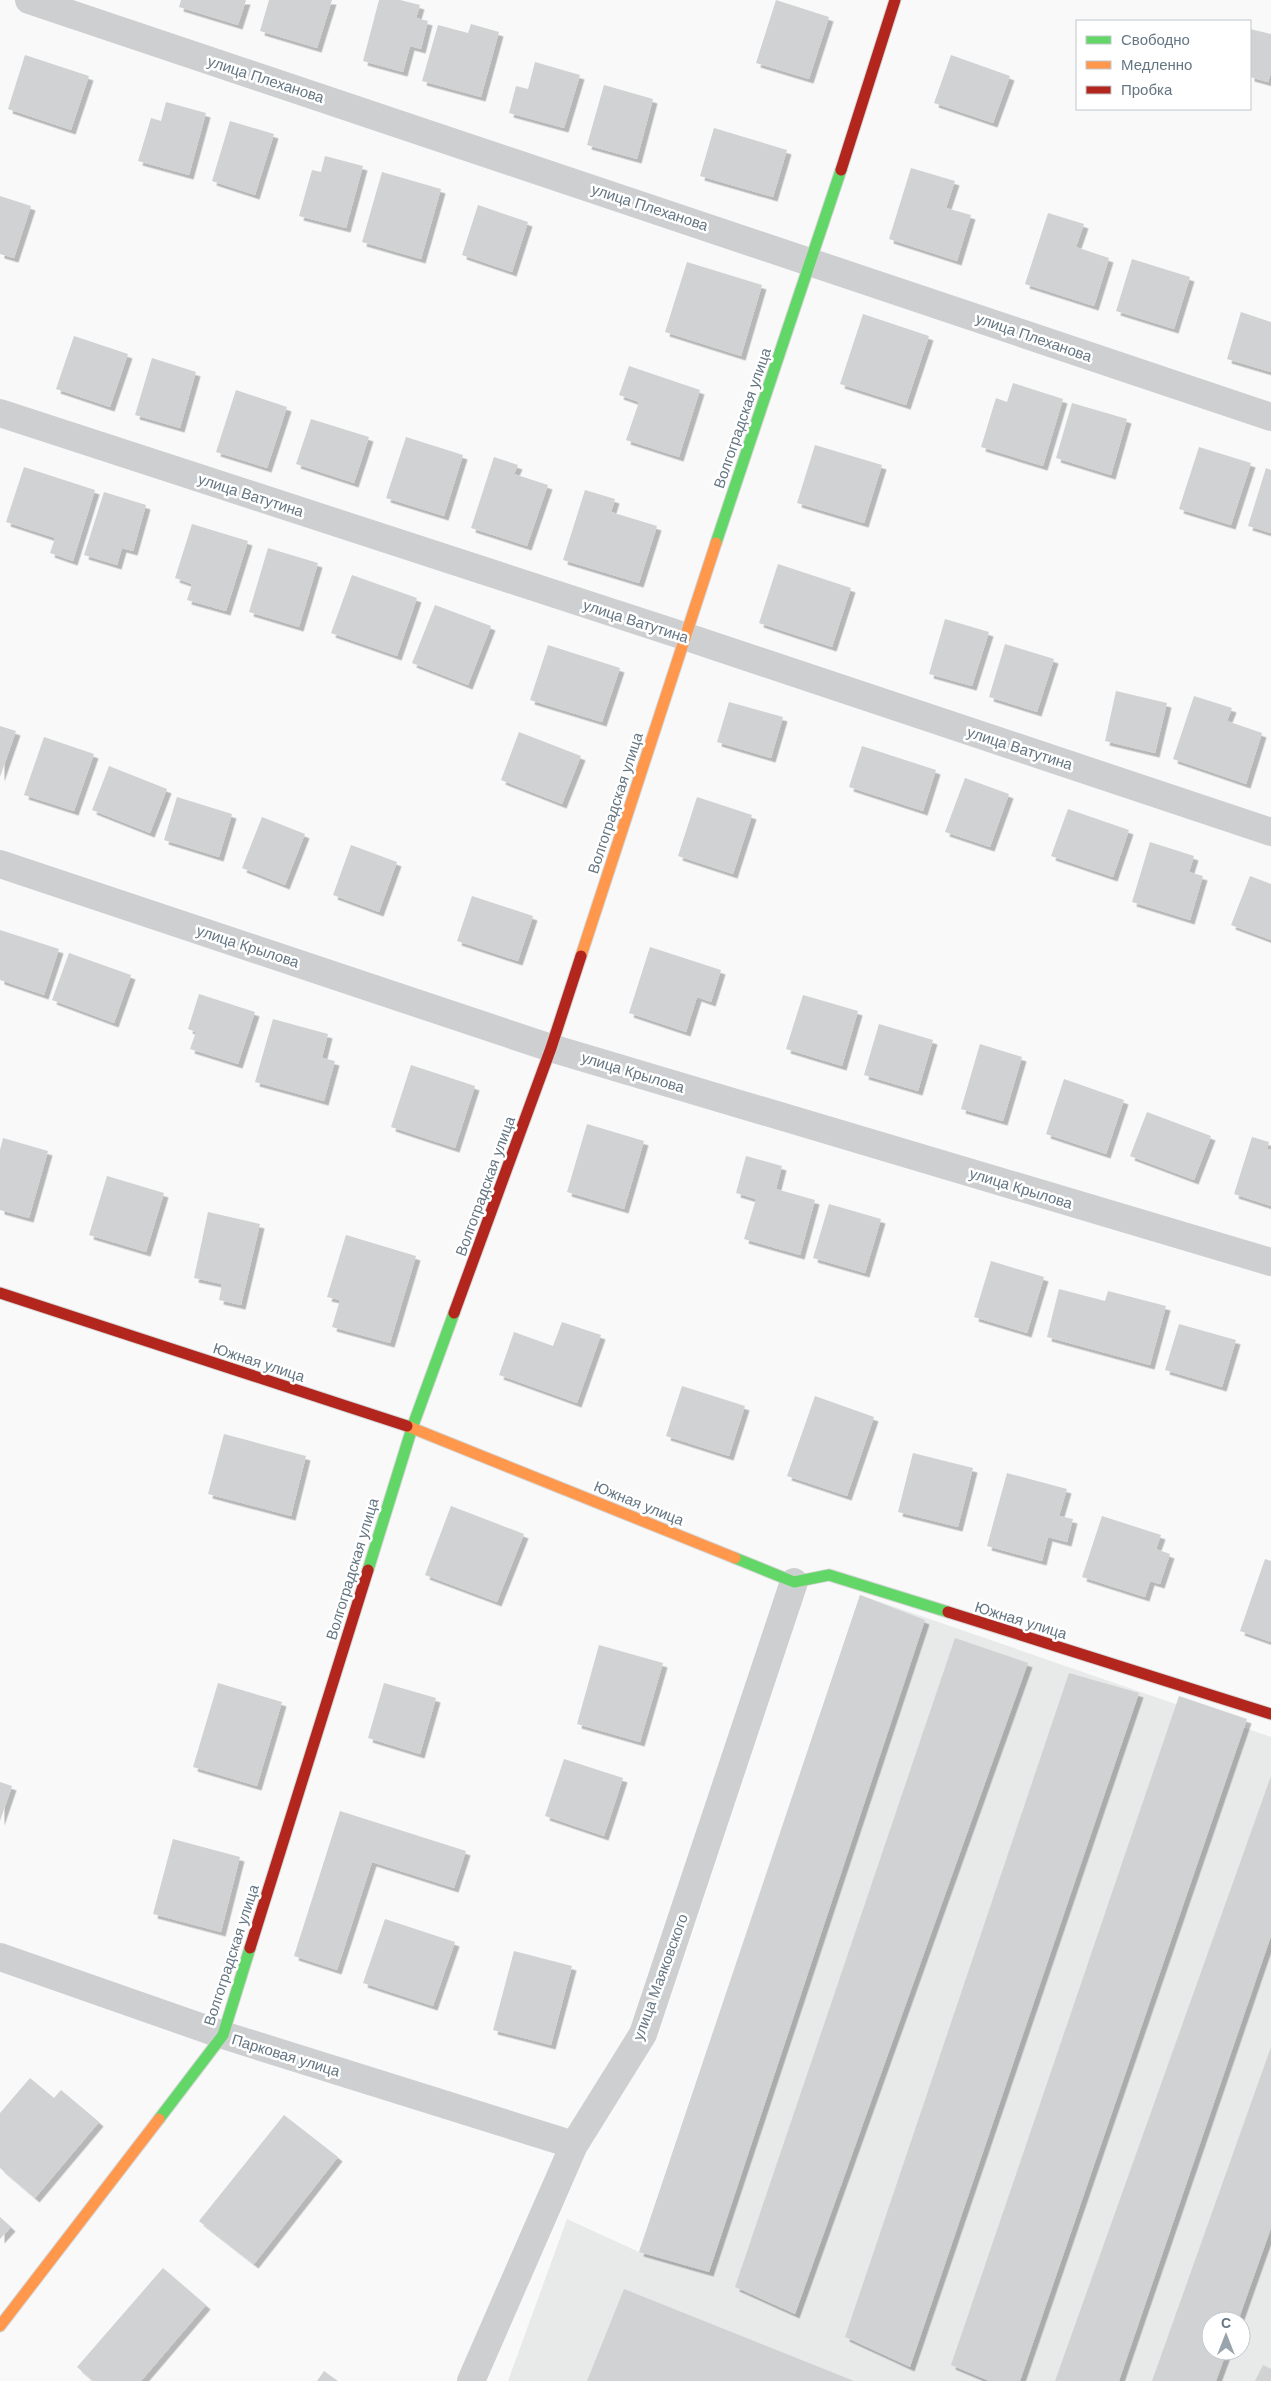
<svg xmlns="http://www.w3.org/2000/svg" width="1271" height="2381" font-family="Helvetica,sans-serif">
	<defs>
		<filter id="shadow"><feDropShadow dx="4.5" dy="4.5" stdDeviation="0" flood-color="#0004"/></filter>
	</defs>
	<rect width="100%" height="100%" fill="#f9f9f9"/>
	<path fill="#e8e9e9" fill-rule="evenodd" d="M860,1595l411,142v644h-763l59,-162 72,33zM1211,2321h30v30h-30z"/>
	<path fill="#d0d2d3" filter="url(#shadow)" d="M181,0h65l-8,25 -59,-18z
		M269,0h63l-15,48 -57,-17z
		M379,0h21l20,5 -4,13 12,3 -7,28 -11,-3 -7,26 -40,-11z
		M776,0l53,17 -20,62 -53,-16z
		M471,24l28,8 -18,65 -59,-16 16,-56 30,8z
		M1250,29l21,5v39l-3,9 -18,-5z
		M25,55l64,21 -18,54 -63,-21z
		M951,55l59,21 -17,47 -59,-20z
		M535,62l45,13 -16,53 -55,-15 7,-27 12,3z
		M604,85l49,14 -16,60 -50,-14z
		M166,102l40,11 -17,62 -51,-14 13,-43 10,3z
		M230,121l44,13 -19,61 -43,-14z
		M714,128l73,22 -14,47 -73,-21z
		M325,156l38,10 -17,62 -47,-12 13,-46 9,2z
		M911,168l44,13 -9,27 25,7 -14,46 -68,-22z
		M382,172l59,17 -20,70 -59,-17z
		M0,196l31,10 -17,52 -14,-4z
		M478,205l50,17 -16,50 -50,-17z
		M1048,213l36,11 -8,23 33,11 -15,48 -69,-22z
		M1132,259l58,18 -16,52 -58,-18z
		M687,262l75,23 -21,71 -76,-24z
		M1241,312l30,10v50l-44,-13z
		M863,314l66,22 -23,69 -66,-21z
		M74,336l54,18 -18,53 -54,-18z
		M152,358l44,14 -16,56 -45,-13z
		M629,366l71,24 -21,67 -53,-17 13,-38 -20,-7z
		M1013,383l50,16 -20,67 -62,-19 15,-49 11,4z
		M236,390l51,17 -20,61 -51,-16z
		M1072,403l55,16 -16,56 -55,-17z
		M311,419l58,18 -15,46 -58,-19z
		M406,437l57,18 -19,61 -58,-18z
		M815,445l67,20 -18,58 -67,-20z
		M1199,447l52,16 -20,62 -52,-16z
		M494,457l24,8 -4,9 34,11 -21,61 -56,-18z
		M24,467l71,23 -22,71 -23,-8 5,-15 -49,-16z
		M1266,468l5,2v63l-23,-7z
		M585,490l30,9 -4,13 46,14 -18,57 -76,-23z
		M104,492l42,13 -13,46 -11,-3 -5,17 -33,-10z
		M192,524l56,17 -22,70 -39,-11 5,-16 -17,-6z
		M268,548l50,15 -19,64 -50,-15z
		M778,564l73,24 -19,59 -73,-24z
		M352,575l65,23 -20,58 -66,-23z
		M435,605l56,21 -23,59 -56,-22z
		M945,619l44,13 -17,54 -43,-12z
		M1005,644l49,15 -17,53 -48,-15z
		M548,645l72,23 -18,54 -72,-22z
		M1116,691l51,12 -12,50 -50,-12z
		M1194,696l38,12 -5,13 35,12 -16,51 -73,-25z
		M729,702l54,15 -12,41 -54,-16z
		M0,726l16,5 -16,46z
		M519,732l62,24 -19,48 -61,-24z
		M44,737l50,17 -20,57 -50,-16z
		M862,746l74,24 -13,41 -74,-24z
		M109,766l58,23 -17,44 -58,-23z
		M965,778l44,16 -19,53 -45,-15z
		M177,797l55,17 -13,43 -55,-17z
		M697,797l55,18 -19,59 -55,-18z
		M1068,809l61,21 -16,47 -62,-21z
		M262,817l43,17 -20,51 -43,-17z
		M1150,842l44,14 -5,16 14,4 -13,44 -58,-18z
		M351,845l46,17 -18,50 -46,-17z
		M1250,876l21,8v56l-40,-15z
		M472,896l61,20 -15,45 -61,-20z
		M0,930l59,19 -15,46 -44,-15z
		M650,947l71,23 -10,32 -14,-5 -11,35 -57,-19z
		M69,953l62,22 -17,48 -62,-23z
		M199,994l56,18 -17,52 -48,-15 6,-17 -8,-3z
		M803,995l55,16 -16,55 -56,-17z
		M273,1019l55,15 -6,24 13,3 -11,40 -69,-19z
		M879,1024l54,16 -15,51 -54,-16z
		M980,1044l42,13 -19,64 -42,-12z
		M411,1065l64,21 -20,62 -64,-21z
		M1064,1079l60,21 -18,54 -60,-20z
		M1147,1112l64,24 -17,44 -64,-24z
		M587,1124l57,17 -20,68 -57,-17z
		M1252,1137l17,5 -2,7 4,1v56l-37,-12z
		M3,1138l45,13 -19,67 -29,-8v-60z
		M746,1156l36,10 -6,23 39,11 -15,55 -56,-16 12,-40 -20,-6z
		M107,1176l57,17 -18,59 -57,-17z
		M829,1204l52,15 -16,54 -52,-15z
		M208,1212l52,12 -19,81 -22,-5 3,-16 -28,-6z
		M346,1235l70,21 -26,87 -58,-16 8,-27 -13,-3z
		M991,1261l53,16 -17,56 -53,-16z
		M1059,1289l46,12 3,-10 58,15 -16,59 -103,-28z
		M562,1322l39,13 -24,68 -78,-28 15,-43 39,14z
		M1179,1324l57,16 -14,47 -57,-17z
		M682,1386l63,20 -16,50 -63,-20z
		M815,1396l59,21 -27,79 -60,-20z
		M224,1434l82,22 -15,60 -83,-22z
		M913,1453l60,15 -15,59 -60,-15z
		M1007,1473l60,16 -8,27 14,3 -6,23 -19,-5 -6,24 -55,-15z
		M451,1506l73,28 -27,68 -72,-27z
		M1102,1516l59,19 -5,14 14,5 -10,30 -10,-3 -5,16 -63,-20z
		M1265,1559l6,2v81l-31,-11z
		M860,1595l65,25 -216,652 -70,-20z
		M955,1638l73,25 -233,651 -60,-27z
		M599,1645l64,18 -23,79 -63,-18z
		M1069,1673l70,20 -229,674 -65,-30z
		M218,1683l64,19 -25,84 -64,-19z
		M384,1683l52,15 -16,56 -52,-16z
		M1179,1696l68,23 -227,662h-31l-38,-16z
		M564,1759l59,19 -19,58 -59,-20z
		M1271,1776v160l-152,445h-64z
		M0,1782l12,4 -12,35z
		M340,1811l126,40 -12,37 -82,-26 -35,108 -43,-14z
		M173,1839l67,18 -19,75 -68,-18z
		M385,1919l70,23 -22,64 -70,-23z
		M514,1951l58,15 -21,79 -58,-15z
		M1271,2047v181l-33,93h-27v30h16l-11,30h-64z
		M30,2078l24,20 7,-8 38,32 -64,76 -35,-30v-55z
		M284,2115l54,42 -84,107 -55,-43z
		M0,2217l11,10 -11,12z
		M163,2268l43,37 -65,76h-48l-16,-14z
		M624,2289l230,92h-267z
		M1263,2365l8,4v12h-16z
		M324,2371l14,10h-21z"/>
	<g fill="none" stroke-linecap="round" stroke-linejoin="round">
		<defs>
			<path id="fast" d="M716,543l125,-373
				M735,1558l59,24 35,-7 119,37
				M368,1570l44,-142 42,-115
				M159,2119l64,-84 27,-87"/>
			<path id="slow" d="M581,956l135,-413
				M407,1426l328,132
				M0,2326l159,-207"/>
			<path id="jam" d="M841,170l54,-170
				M0,1293l407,133
				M454,1313l97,-265 30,-92
				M948,1612l323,102
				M250,1948l118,-378"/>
		</defs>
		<use href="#fast" stroke="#d5d6d7" stroke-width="13"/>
		<use href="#slow" stroke="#d5d6d7" stroke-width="13"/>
		<use href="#jam" stroke="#d5d6d7" stroke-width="13"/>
		<path stroke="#cecfd0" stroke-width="28" d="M29,0l1242,417
			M0,413l684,223 587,196
			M0,864l551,184 720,214
			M0,1957l223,78 351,110
			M471,2381l103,-236 69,-111 151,-452"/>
		<use href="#fast" stroke="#63d668" stroke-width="11"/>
		<use href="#slow" stroke="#ff974d" stroke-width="11"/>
		<use href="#jam" stroke="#b3261e" stroke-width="11"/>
	</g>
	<g text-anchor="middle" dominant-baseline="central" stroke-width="5" stroke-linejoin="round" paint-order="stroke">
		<g font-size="15" fill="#657683" stroke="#fff">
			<text transform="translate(266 79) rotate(18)">улица Плеханова</text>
			<text transform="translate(650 207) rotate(18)">улица Плеханова</text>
			<text transform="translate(1034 337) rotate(19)">улица Плеханова</text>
			<text transform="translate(742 418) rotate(-71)">Волгоградская улица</text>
			<text transform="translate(251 495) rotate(18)">улица Ватутина</text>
			<text transform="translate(636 621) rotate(18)">улица Ватутина</text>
			<text transform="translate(1020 748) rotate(18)">улица Ватутина</text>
			<text transform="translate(615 803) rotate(-72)">Волгоградская улица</text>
			<text transform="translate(248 946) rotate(18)">улица Крылова</text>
			<text transform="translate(633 1072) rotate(17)">улица Крылова</text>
			<text transform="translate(485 1186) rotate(-70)">Волгоградская улица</text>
			<text transform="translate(1021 1188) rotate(17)">улица Крылова</text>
			<text transform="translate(259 1362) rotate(18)">Южная улица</text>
			<text transform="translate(639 1503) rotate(22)">Южная улица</text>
			<text transform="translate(352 1569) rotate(-73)">Волгоградская улица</text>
			<text transform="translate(1021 1620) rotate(17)">Южная улица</text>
			<text transform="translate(231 1955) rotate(-72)">Волгоградская улица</text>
			<text transform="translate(660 1977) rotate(-70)">улица Маяковского</text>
			<text transform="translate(286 2055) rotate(17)">Парковая улица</text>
		</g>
	</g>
	<rect x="1076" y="20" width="175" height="90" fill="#ffffff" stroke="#c1c8cd"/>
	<rect x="1086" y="36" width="25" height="8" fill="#63d668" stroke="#c1c8cd"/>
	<text x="1121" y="45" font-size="15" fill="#657683">Свободно</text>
	<rect x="1086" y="61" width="25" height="8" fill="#ff974d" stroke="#c1c8cd"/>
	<text x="1121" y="70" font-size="15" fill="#657683">Медленно</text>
	<rect x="1086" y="86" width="25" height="8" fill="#b3261e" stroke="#c1c8cd"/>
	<text x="1121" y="95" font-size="15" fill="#657683">Пробка</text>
	<g transform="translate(1226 2336)"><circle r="24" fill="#ffffff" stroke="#c1c8cd"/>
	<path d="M0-4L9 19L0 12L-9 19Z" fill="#99a4ac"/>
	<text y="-8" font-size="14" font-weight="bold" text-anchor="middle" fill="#657683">С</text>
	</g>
</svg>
